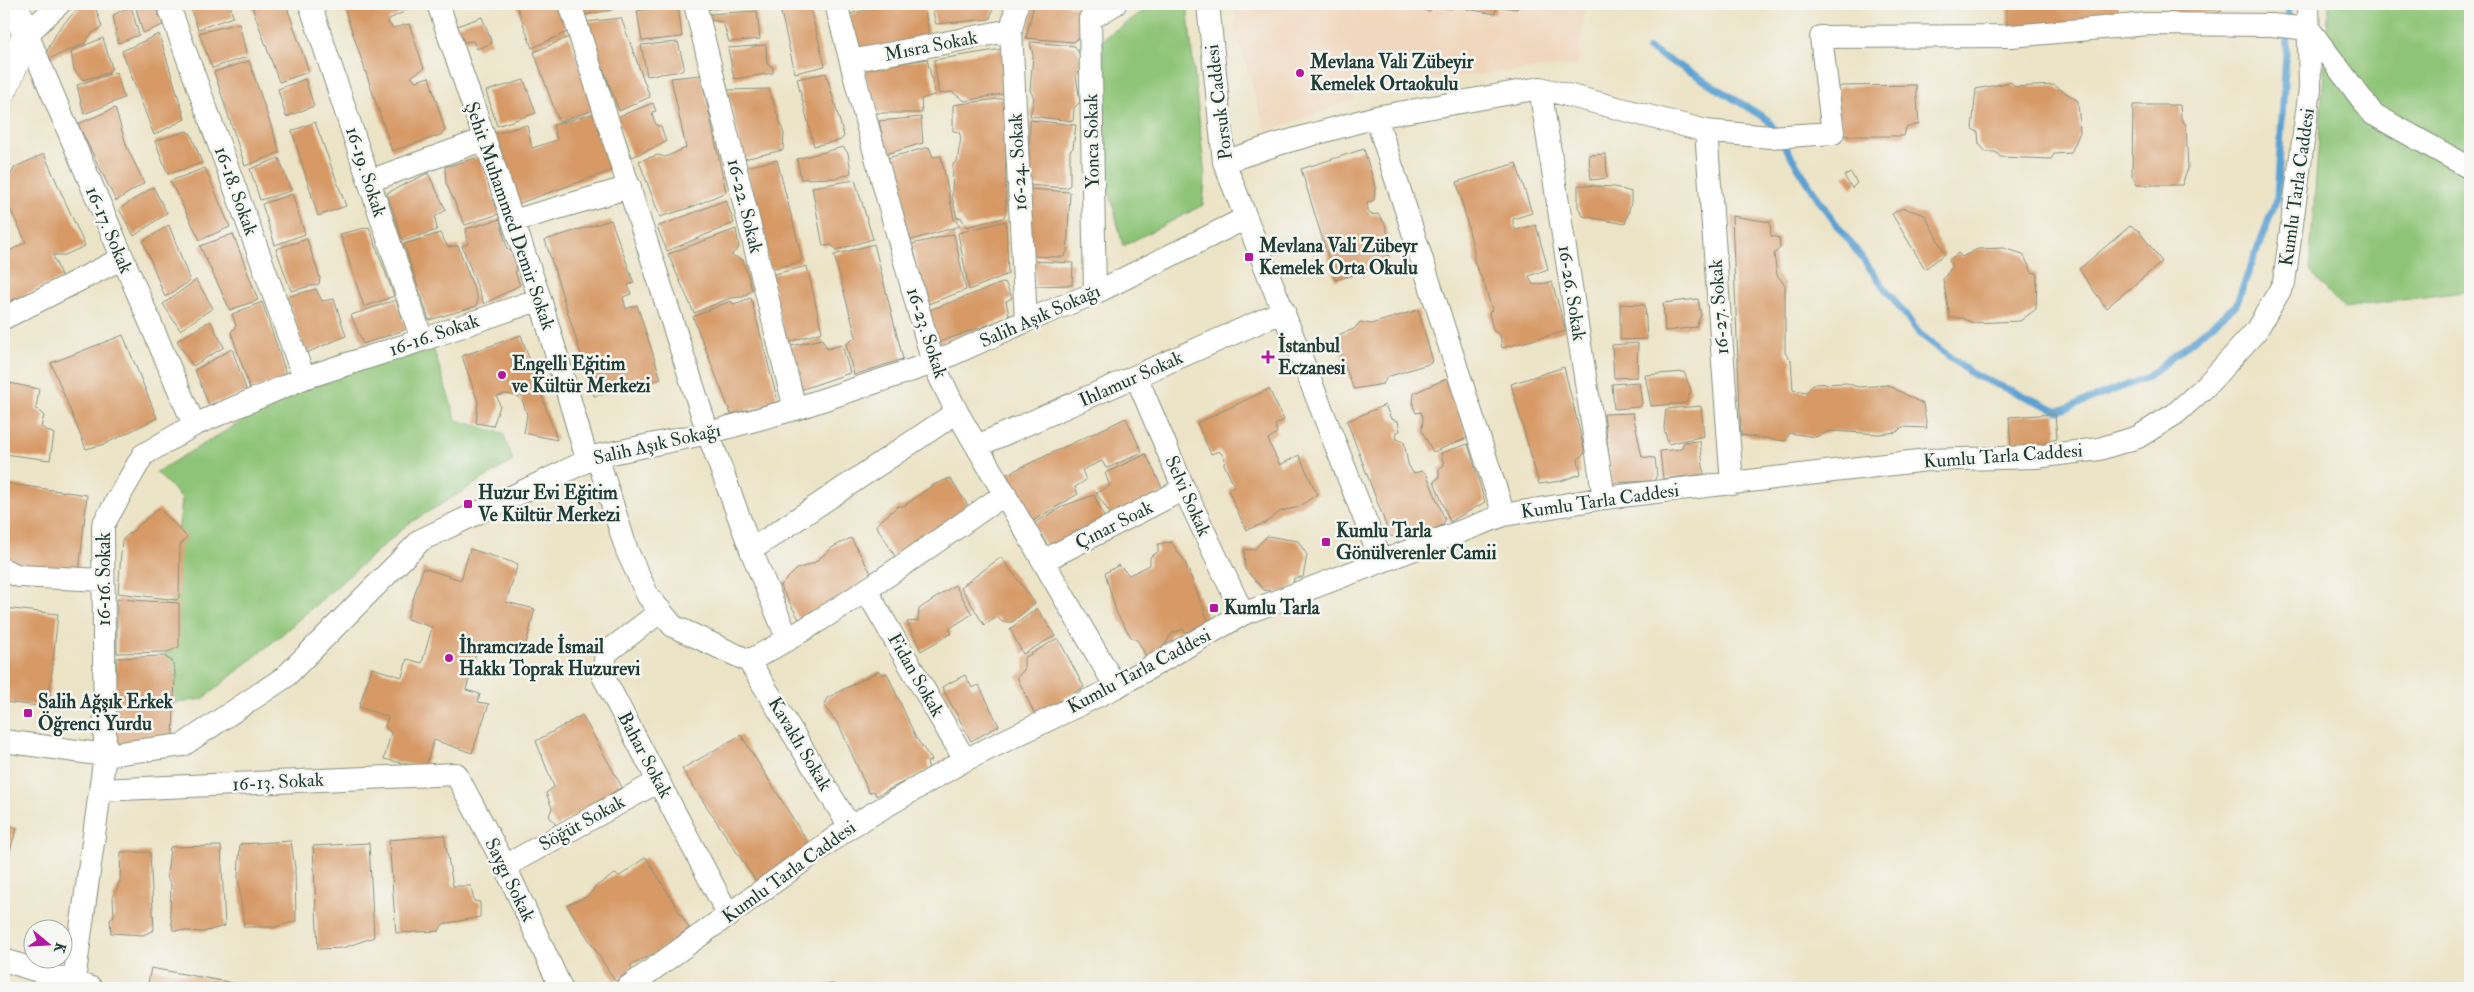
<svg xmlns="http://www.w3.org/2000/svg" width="2474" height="992" font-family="'IM FELL Double Pica',serif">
	<rect width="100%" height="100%" fill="#f6f6f2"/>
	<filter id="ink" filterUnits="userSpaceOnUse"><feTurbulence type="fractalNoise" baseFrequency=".02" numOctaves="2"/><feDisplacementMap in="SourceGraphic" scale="10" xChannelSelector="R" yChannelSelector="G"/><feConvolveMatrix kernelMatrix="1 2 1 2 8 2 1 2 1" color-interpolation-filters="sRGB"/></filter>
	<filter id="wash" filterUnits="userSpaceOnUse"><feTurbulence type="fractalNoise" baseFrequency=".0096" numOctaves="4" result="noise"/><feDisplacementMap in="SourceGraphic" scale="20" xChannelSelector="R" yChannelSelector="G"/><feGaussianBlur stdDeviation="1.12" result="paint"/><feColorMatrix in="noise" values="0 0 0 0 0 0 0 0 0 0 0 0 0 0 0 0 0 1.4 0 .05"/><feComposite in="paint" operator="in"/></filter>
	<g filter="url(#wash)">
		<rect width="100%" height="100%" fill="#ece4c7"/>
		<path fill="#f0d6bc" d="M1237,4h349l-9,61 -148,14 -6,-19 -71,7 2,32 -88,33 -31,-104z"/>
		<path fill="#8ec477" stroke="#568056" d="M1154,4h33l18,173 -2,28 -80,41 -16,-65 -5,-142z
			M2329,4h141v287l-127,17 -34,-38z
			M432,344l24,76 47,13 10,28 -105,63 -128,112 -77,63 -43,6 22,-207 -26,-26 129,-76z"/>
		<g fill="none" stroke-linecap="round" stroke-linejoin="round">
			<path stroke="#5ca1d1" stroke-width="7" d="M1649,49l45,25 74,46 57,89 94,124 53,41 87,37 89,-34 88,-72 41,-107 12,-194"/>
		</g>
		<g id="blocks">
			<path fill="#d79a66" d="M82,4h12l8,23 -11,7 -6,9 -36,16 -5,-2 14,-27z
				M113,4h16l-14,5z
				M137,4h17l9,21 -20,8 -8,-28z
				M189,4h41l3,13 -35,12z
				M251,4h35l23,68 -30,10z
				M343,4h57l4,8 -15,7 -1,4 5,5 16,-4 15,44 -13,9 5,4 13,-4 16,53 -4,5 -49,16z
				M516,4h40l11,28 -35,16z
				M581,4h34l-3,6 -29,5z
				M639,4h14l1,1 -14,2z
				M707,4h27l1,2 -27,3z
				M793,4h16l16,62 -30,7 -15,-65z
				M854,4h19v1l-18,3z
				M891,4h33l5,33 -72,12 -8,-35z
				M931,4h63l-4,15 -54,5z
				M1034,4h29l20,5v24l-9,9 -48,-4z
				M1399,4h33l-2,7z
				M1434,4h19l-1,5z
				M1468,4h50l-1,5 -20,-3 -2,8 -28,-5z
				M2007,4h110l1,17 -111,6z
				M2169,4h53l-1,7 -7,3h-45z
				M678,5l4,32 -40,4 -5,-30z
				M131,6l8,29 -21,8 -5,-28z
				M757,11l3,28 -31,3 -6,-20 -14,-2v-6z
				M482,17l10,26 -15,6 -4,-8 -9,1 -7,-16z
				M621,18l29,79 -31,14 -33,-89z
				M239,23l8,34 -35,11 -13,-35z
				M4,25l5,15 -5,11z
				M159,34l26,85 -31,16 -32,-84z
				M569,37l25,67v6l-35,12 -25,-70z
				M103,38l9,30 -4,5 -25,7 -9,-10 -3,-19z
				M678,42l6,24 -2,5 -35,5 -6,-31z
				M1030,42l45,4 6,11v12l-5,6 4,27 -6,6 -1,13 -43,-5 4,-18 -4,-8 3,-35z
				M766,45l1,19 6,3v6l-39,6 -6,-31z
				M1002,49l5,44 -42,8 -13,-9 -13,2 -5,-34z
				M927,59l8,33 -1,3 -13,4 1,14h-47l-11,-44z
				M249,61l31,91 -35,14 -31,-94z
				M116,72l8,26 -40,16 -7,-29z
				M826,73l18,63 -3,4 -27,6 -17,-67z
				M701,75l25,117 -34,15 -32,10 -21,-56 19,-6 7,2 21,-9 -15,-70z
				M305,79l9,27 -28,11 -8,-28z
				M524,80l12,33 -39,13 -11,-35z
				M2011,82l4,5 39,-2 24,16 2,31 -9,21 -17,1 -3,5 -51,-2 -4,-5h-10l-7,-8 -1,-12 -6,-3 4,-40z
				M1916,85l3,39 -13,4 -2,8h-59l-12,-42 8,-8z
				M769,89l15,45 -1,16 -39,9 -16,-69z
				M1005,98l1,115 -3,5 -37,9 -5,-10 -4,1 -5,-21 1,-33 4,-3 4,-23 -2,-6 -6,-1v-26z
				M653,103l3,8 -4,1 2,8 3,6h4l5,16 -34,15 -15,-40z
				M2133,105h47l1,13 5,7 2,43 -6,17h-45l-5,-9z
				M115,108l12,39 17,36 -28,18 -38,-77z
				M595,113l18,57 -99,35 -25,-70 38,-10 5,23 25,-8 -4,-15z
				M921,117l2,26 -37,11 -7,-33z
				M1030,120l46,5 -3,23 -3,3v34l-3,3 -38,-3z
				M315,122l31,84 -28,10 -26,-85z
				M186,131l5,3 11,29 -34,11 -13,-33z
				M843,147l5,6 3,20 -14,5 -36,1 -4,-20z
				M929,147l4,10 8,-1 13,63 6,7 -49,14 -24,-82z
				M1364,149l11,38 -1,13 -7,3 1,7 3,5 7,-1 7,10 7,24 -5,1 2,11 -15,4 -4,6 -35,10 -34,-111z
				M44,154l41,92 -20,9h-12l9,23 -58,26v-50l22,-12 -22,-46v-9l11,-20z
				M1606,154l1,24 -16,2 -2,-25z
				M479,157l20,57 -34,11 -19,-42 -1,-16z
				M279,158l12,33 -31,9 -10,-31z
				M777,160l25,98 -2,4 -30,7 -24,-102z
				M1516,163l16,50 -19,6v6l3,5 20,-5 12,44 -19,7 4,9 19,-3 14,49 -64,17 -2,-13 -7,-5 -4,-17 3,-3 -8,-27 -10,-21v-11l-17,-69z
				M205,168l25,59 -30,13 -30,-59z
				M428,173l18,37 -11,7 2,13 -34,11 -16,-48z
				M1851,173l6,10 -5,5 -8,-12z
				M855,180l18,59 -37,11 -4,-5 -9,1 -11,-59z
				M1578,185l37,2 16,5v11l-6,21 -42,-8 -5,-9z
				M153,187l14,26 -33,23 -15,-27z
				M1029,189l41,3 -3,60 -3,5 -34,-1z
				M292,194l13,40 -30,11 -13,-41z
				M726,200l8,23 -67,28 -10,-24z
				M1903,208l22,7 20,39 -20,15 -33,-55z
				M1732,216l38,6 1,14 8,2 1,10 -6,6 3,21 8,10v68l6,7 2,30 14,2 6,-8 34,-1 11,4 30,-2 35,19 4,24 -25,-1 -5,5 -18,2 -48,-3 -16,6 -25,-4 -5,8 -44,-6z
				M500,219l7,30 5,3 5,13 -2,7 5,13 -36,19 -22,-58 6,-2 -2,-15z
				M611,220l23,63 -6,2 3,9 -8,3 3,12 11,-4 24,74 -67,17 -49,-156z
				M1006,221l2,53 -39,16 -11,-57z
				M169,225l21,56 -25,16 -22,-56z
				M2130,226l9,5 23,31 -56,46 -27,-39z
				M369,227l25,69 -30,11 -24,-73z
				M736,229l3,19 -8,7 12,5 9,30 -9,7 -13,1 -36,15 -26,-59z
				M440,233l8,14 10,-1 19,51v9l-48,14 -25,-76z
				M233,234l25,66 -28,10 -30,-64z
				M954,234l12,56 -38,14 -16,-60z
				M307,239l13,39 -1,6 -28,7 -15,-42z
				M874,244l29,115 -49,16 -8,-31 10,-7 -22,-82z
				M2003,248l20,6 9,18 5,1 -1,36 -16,12 -47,2 -10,-5h-13l-7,-39 9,-12 -3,-7 9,-7 4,4 16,-8z
				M1034,261l39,2 -1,22 -37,1z
				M807,266l15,66 -36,11 -15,-68z
				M196,280l17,28 -33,22 -17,-26z
				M1005,282l7,16 -6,3 3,14 -5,4 -68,24 -12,-31z
				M316,289l6,12 12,-2 12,37 -40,17 -19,-56z
				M751,298l27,104 -47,12 -38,-97 37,-16 4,3z
				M1698,299l3,16 -5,12 -31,4 -2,-28z
				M396,300l10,27 -2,3 -41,14 -12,-29z
				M262,302l23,68 -1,9 -34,10 -19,-57 5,-6 -4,-12z
				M1620,304l25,1 2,34 -27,1z
				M1418,310l14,48 -1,5 -44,14 -4,7 -29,5 -12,-30 -4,-24 16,-6 6,-7 11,2z
				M210,321l14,26 -31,19 -16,-25z
				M123,335l34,83 -52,26 -19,5 -35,-86z
				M521,335l36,105 -33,-7 3,-18 -4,-13 -5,-6 -12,-2 -9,2 3,10 -7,20 -17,-3 2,-21 -16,-46z
				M822,339l5,10 15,-4 8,28 -50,17 -13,-43z
				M1638,343l-1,34 -23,1 -2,-33z
				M232,349l15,43 -38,13 -14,-35z
				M1564,367l21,86 -7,6 3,15 -20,7 -22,3 -28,-100z
				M1684,372l7,18 -5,13 -35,3 -6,-31z
				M1448,378l19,60 -34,14 -11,-21 1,-13 -2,-6 -5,1 -3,-7 1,-13z
				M4,382l35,7 -3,19 8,8 -3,11 13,7 -4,26 -46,-6z
				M1639,382l3,21 -2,4 -26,2 -2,-25z
				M1269,389l15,31 -9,5 2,8 -9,6 3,8 9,18 19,-10 18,39 -18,13 -18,4 -16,12 -19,7 -18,-40 6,-4 -10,-22 1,-6 -6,-7 -8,3 -14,-31z
				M1385,405l6,14 7,2 2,10 -4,2 1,6 7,3 4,22 5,9 10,-2 4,4 18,45 -2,5 -35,15 -18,-4 -43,-115z
				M1701,406l3,30 -36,8 -4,-16 2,-19z
				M1633,413l9,44 13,1 2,17 -3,6 -42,2 -8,-69z
				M2055,414l2,25 -23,6 -1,9 -22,-3 -2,-34z
				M1126,418l16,34 -32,15 -4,1 -4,-7 -20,9 4,10 -11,7 3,7 -45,27 -28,-46z
				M1700,441l4,33 -41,5 -3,-28 21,-2 3,-7z
				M1468,444l17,58 -35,20 -16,-41 5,-3v-9l5,-4 -3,-12z
				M1146,454l18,38 -39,20 -8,-2 -5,6 -16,-23 14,-7 -5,-13z
				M950,478l19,29 -73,51 -20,-33 22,-19h6l29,-21z
				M4,483l83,12 -8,78 -75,-10z
				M1094,495l11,24 -57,29 -15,-24 30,-18z
				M159,508l28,29 -7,8 -1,52 -2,3 -59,-7 4,-53z
				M1267,536l31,5 9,14 -4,22 -9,1 -1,8 -10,7 -19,-3 -19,-21 -1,-19 11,-1z
				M851,538l21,37 -43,30 -30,14 -19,-33 17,-17 17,-6 19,-16z
				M1171,542l14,20 25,63 -22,11 -5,-7 -11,4 -13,21 -11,6 -10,-19 -7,-4 -14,-23 -12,-41 14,-8 10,10 11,-5 10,-5v-8l8,-5v-8z
				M470,549l48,15 -12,38 29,7 -12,47 -45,-10 -12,44 14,4 -2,8 11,2 -17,49 -38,-13 -9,28 -41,-9 7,-26 -6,-7 3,-9 -29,-10 13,-39 30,9 5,-18 15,4 10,-36 -25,-8 16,-51 38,12z
				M1001,557l34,46 -23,19h-10l-5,-5 -13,8 -23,-38z
				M955,585l17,29 -23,15 3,4 -31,18 -14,-29 11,-1 1,-12z
				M117,599l62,4v44l-11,5 -51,1z
				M4,608l54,6 -10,93 -44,-5z
				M1037,608l18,28 -32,18 -13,-25z
				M1058,638l26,49 -49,28 -18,-38 7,-7v-12z
				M164,656l8,5 3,11 -2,63 -6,11h-55l5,-88z
				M879,671l3,4 5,-2 29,65 16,22 -5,2 2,7 -53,27 -2,-5 -5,2 -30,-68 -15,-19 3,-8z
				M965,675l7,13 7,-3 20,41 -28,15 -29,-54z
				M582,715l40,72 -65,39 -8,-10 3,-8 -6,-15 8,-6 -18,-46z
				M741,735l69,111 -51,40 -77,-117z
				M4,824l13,4 -13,40z
				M444,835l9,51h18l3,15 6,1v15l-37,7 -4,7 -43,2 -7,-93z
				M291,841l4,26 1,54 -21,6h-31l-6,-50 2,-33z
				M369,843l5,94 -31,11 -25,1 -5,-103z
				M221,846l4,80 -22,6 -30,-2 -3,-17 1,-28 -4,-8 3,-30z
				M121,852h29l4,78 -11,5 -32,-2 -1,-13 4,-4 -1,-19 7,-16z
				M646,857l43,71 -33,25 -25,12v5l-16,11 -48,-76 21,-9 8,-10 19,-12 5,2z
				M151,968l104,19v1h-108z
				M834,984v4h-30v-1z"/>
		</g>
	</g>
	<g filter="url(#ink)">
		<use href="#blocks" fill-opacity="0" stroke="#86907e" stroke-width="1"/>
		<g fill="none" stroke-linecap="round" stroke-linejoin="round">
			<defs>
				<path id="minor" d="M59,4l-32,30 167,391
					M168,4l136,374
					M310,4l112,336
					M438,4l102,295 47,160
					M570,4l138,429 43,117 37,90
					M695,4l100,405
					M836,4l32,124 65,235 24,49 159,275
					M1017,4l-6,26 15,291
					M1208,4l16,158 157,398
					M851,61l160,-31
					M1540,88l64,410
					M1376,117l128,398
					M1706,131l26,353
					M1224,162l54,-18 98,-27 164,-29 166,43 64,6 63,-4 -12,-96 190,-1 137,-12 124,1 37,4 64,85 97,54
					M369,181l116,-42
					M513,221l117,-34
					M1095,293l-5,-274 25,-15
					M4,318l117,-59
					M1136,376l48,113 59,125
					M977,446l307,-135
					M597,456l30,95 21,45 25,30 76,35c90,-48 172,-109 256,-167
					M751,550l206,-138
					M1043,561l141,-72
					M4,570l15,6 84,4
					M866,590l99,170
					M661,611l-55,42 -3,23 126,240
					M749,661l101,166
					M4,741l101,14 78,-10 102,-68 136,-137 176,-84 111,-23 87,-24 138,-46 93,-42 69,-28 151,-75
					M100,790l356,-16 49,92 56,122
					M505,866l154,-85
					M4,960l87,28
					M73,988l32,-233 -2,-230 40,-70 51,-30 110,-47 118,-38 118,-41
					M627,988l223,-161 115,-67 151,-73 127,-73 261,-99 100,-17 323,-38 109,-3 63,-8 39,-12 37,-23 30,-27 51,-56 28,-48 26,-194 -2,-85"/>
				<path id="major" d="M4,88l23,-54 -14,-30"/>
			</defs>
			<use href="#minor" stroke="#86907e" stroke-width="24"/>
			<use href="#major" stroke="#86907e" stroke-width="29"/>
			<use href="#minor" stroke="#fff" stroke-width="22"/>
			<use href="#major" stroke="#fff" stroke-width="28"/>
		</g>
	</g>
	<g fill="#b5179e" stroke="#f6f6f2" stroke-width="2">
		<circle cx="1300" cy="73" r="5"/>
		<rect x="1244" y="252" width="10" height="10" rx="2.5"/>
		<path d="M1265.5 349.5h5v5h5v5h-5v5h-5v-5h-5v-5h5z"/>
		<circle cx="502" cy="375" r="5"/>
		<rect x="463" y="499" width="10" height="10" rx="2.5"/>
		<rect x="1321" y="537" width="10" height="10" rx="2.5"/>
		<rect x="1209" y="603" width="10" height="10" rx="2.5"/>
		<circle cx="449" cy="658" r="5"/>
		<rect x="23" y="708" width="10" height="10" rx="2.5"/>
	</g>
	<g text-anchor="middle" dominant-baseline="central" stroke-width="5" stroke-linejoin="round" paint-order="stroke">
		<g font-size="19" fill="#1f3d34" stroke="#f6f6f2">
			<text transform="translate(931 46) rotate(-11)">Mısra Sokak</text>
			<text transform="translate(1219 102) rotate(-97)">Porsuk Caddesi</text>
			<text transform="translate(1092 141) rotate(-91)">Yonca Sokak</text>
			<text transform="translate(1018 162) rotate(-93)">16-24. Sokak</text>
			<text transform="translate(366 172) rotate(72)">16-19. Sokak</text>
			<text transform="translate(2297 187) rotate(-82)">Kumlu Tarla Caddesi</text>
			<text transform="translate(236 191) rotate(70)">16-18. Sokak</text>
			<text transform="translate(745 206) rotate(76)">16-22. Sokak</text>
			<text transform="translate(510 216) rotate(71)">Şehit Muhammed Demir Sokak</text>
			<text transform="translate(109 230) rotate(67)">16-17. Sokak</text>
			<text transform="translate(1572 293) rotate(81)">16-26. Sokak</text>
			<text transform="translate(1719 307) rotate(-94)">16-27. Sokak</text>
			<text transform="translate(1040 316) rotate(-24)">Salih Aşık Sokağı</text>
			<text transform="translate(927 333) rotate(72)">16-23. Sokak</text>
			<text transform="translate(434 335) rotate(-19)">16-16. Sokak</text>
			<text transform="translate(1131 379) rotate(-24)">Ihlamur Sokak</text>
			<text transform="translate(657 444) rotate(-13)">Salih Aşık Sokağı</text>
			<text transform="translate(2003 456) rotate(-4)">Kumlu Tarla Caddesi</text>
			<text transform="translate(1188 496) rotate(66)">Selvi Sokak</text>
			<text transform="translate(1600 501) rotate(-8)">Kumlu Tarla Caddesi</text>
			<text transform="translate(1114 525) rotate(-27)">Çınar Soak</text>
			<text transform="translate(104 579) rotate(-90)">16-16. Sokak</text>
			<text transform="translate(1139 671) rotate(-28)">Kumlu Tarla Caddesi</text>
			<text transform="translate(916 675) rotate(60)">Fidan Sokak</text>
			<text transform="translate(800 744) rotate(59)">Kavaklı Sokak</text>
			<text transform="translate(645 755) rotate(62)">Bahar Sokak</text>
			<text transform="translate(278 782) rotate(-3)">16-13. Sokak</text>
			<text transform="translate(582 823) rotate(-29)">Söğüt Sokak</text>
			<text transform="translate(789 872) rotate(-36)">Kumlu Tarla Caddesi</text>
			<text transform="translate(510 880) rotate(64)">Saygı Sokak</text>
		</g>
		<g font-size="19" font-weight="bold" fill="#1f3d34" stroke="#f6f6f2" text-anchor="start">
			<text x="1310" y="62">Mevlana Vali Zübeyir<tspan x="1310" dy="22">Kemelek Ortaokulu</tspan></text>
			<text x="1259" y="246">Mevlana Vali Zübeyr<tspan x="1259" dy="22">Kemelek Orta Okulu</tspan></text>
			<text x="1278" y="346">İstanbul<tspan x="1278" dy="22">Eczanesi</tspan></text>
			<text x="512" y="364">Engelli Eğitim<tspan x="512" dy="22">ve Kültür Merkezi</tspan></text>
			<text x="478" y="493">Huzur Evi Eğitim<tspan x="478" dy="22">Ve Kültür Merkezi</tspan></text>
			<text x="1336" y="531">Kumlu Tarla<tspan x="1336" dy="22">Gönülverenler Camii</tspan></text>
			<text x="1224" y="608">Kumlu Tarla</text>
			<text x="459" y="647">İhramcızade İsmail<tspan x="459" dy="22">Hakkı Toprak Huzurevi</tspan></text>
			<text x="38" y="702">Salih Ağşık Erkek<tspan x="38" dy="22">Öğrenci Yurdu</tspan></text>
		</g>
	</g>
	<rect width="2474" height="992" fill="none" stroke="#f6f6f2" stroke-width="20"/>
	<g transform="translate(48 944) rotate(108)"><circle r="24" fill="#f6f6f2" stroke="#a0aca6"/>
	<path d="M0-4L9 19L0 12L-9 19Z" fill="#b5179e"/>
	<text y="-8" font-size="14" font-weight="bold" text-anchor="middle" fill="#1f3d34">K</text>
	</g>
</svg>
